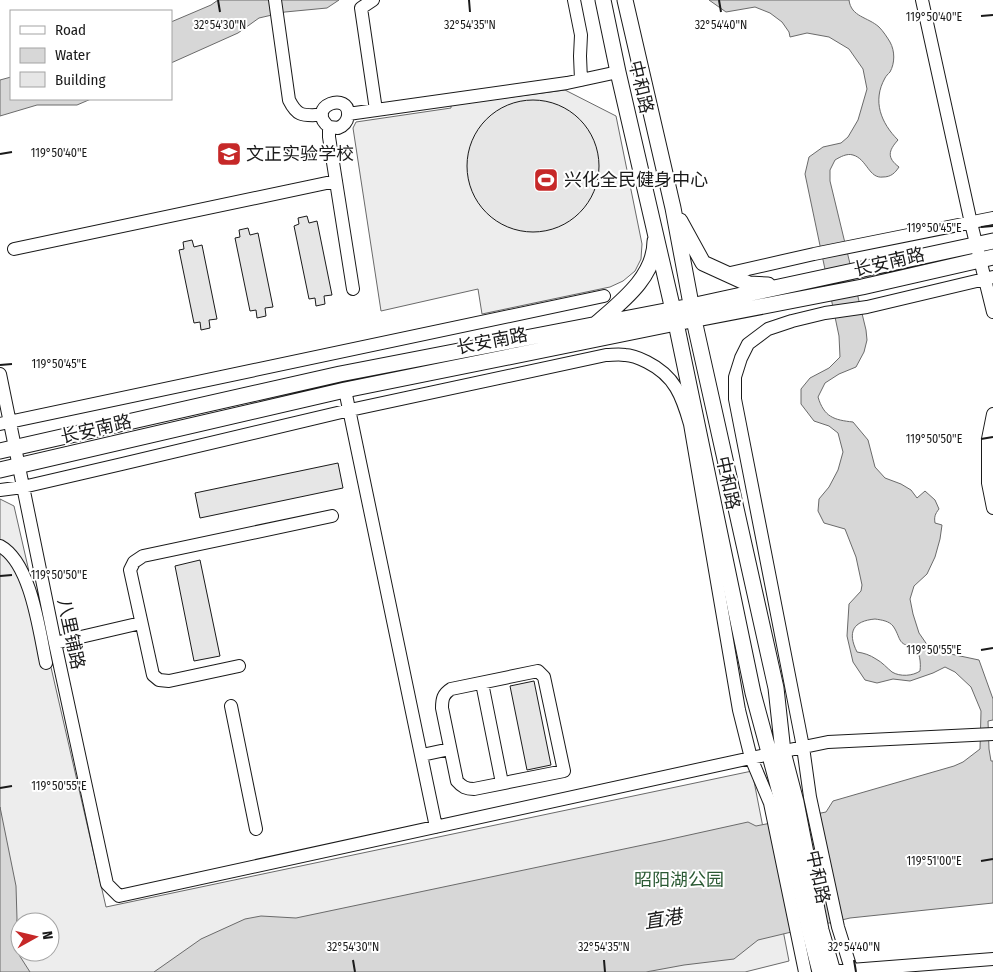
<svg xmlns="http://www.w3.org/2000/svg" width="993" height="972" font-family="'Fira Sans Condensed','Noto Sans SC',sans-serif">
	<rect width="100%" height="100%" fill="#fff"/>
	<path fill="#ededed" stroke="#6a6a6a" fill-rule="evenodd" d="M565,90l51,26 26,128 -1,15 -6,12 -12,10 -13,6 -128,27 -4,-25 -97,22 -28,-183 3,-6 95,-14v-3z
		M0,499l14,7 92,401 646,-136 37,190 -44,11h-745zM20,922h30v30h-30z"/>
	<path fill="#d7d7d7" stroke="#6a6a6a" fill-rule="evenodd" d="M218,0h121l-12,8 -42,4 -26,6 -21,15 -67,30v-41l40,-17z
		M709,0h140c2,17 19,17 30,27 4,4 8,10 11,15 5,9 5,21 0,30 -2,2 -4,4 -5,6 -13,23 -4,45 13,62 -10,11 -11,18 1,27 -4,6 -8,10 -16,10 -14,2 -16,-18 -30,-22 -6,-2 -13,2 -18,5l-5,10v11l36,149 1,10 -3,12 -8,15 -17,7 -14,9 -7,14c6,20 16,23 35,25l15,18 7,27 10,11 16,6 10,6 6,8 8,-7 10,9 4,9c-4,5 -5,8 -4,14l7,2 -2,14 -5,18 -8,17 -13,12 -4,13 3,15 6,19 9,13 18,7 33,7 14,39v21l-5,1 1,28 2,12h2v142l-143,15 -92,22 -24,19 -50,6 -38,7h-492l47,-33 44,-20 16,-3 35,2 366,-77 86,-19 8,4 70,-14 7,-11 121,-35 9,-4 17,-13 1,-38 -10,-24 -16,-15 -10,-5 -12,6 -23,8 -17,-2 -16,4 -12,-3 -12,-18 -6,-26 2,-32 12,-13 1,-6 -6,-28 -11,-28 -21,-6 -6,-12 1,-12 10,-12 9,-17 5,-18 -5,-19 -9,-7 -15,-5 -13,-17v-15l9,-11 19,-10 11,-11 -1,-21 -34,-162 4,-17 14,-10 18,-4 7,-6 10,-17 9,-31 -4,-20 -14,-20 -20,-12 -22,-4 -17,4 -1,-5 -7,-10 -12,-9 -15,-6 -29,5zM875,619c7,1 14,2 18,7 8,11 4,20 21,20 6,7 7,16 6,25 -7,5 -20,6 -28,1 -5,-4 -10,-10 -16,-13 -6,-4 -12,-6 -19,-7 -10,-20 -4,-31 18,-33z
		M11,77v22h80l-14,6h-40l-37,11v-36z
		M0,807l16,79 1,33 -3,28 16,25h-30z"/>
	<path fill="#e6e6e6" stroke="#1a1a1a" d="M467 166a66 66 0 1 1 132 0a66 66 0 1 1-132 0Z
		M307,216l2,7 8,-2 15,74 -8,1 1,8 -9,2 -1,-8 -6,1 -15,-73 5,-2 -1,-6z
		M248,228l2,7 8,-2 15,74 -8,1 1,8 -9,2 -1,-8 -6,1 -15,-73 5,-1 -1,-7z
		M192,240l2,7 8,-2 15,74 -8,1 1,8 -9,2 -1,-8 -6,1 -15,-73 5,-1 -1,-7z
		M338,463l5,25 -143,30 -5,-25z
		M200,560l20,96 -26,5 -19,-95z
		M534,681l17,84 -24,5 -17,-84z"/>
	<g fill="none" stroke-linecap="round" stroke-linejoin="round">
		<defs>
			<path id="minor" d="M275,0l14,100c9,18 15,15 33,15
				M373,0l-12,8 15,102
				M574,0l7,35 -1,21 1,24
				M922,0l49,223 22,89
				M348,114l219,-31 51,-11
				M329,127l9,1c5,-2 9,-6 10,-12 3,-26 -44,-10 -19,11v10l24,152
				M14,249l322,-68
				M726,274l88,-20 179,-36
				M0,374l55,269 52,241 12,12 632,-138 77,-16 165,-8
				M345,390l91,437
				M993,414l-5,25v44l5,25
				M0,424l604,-128
				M0,490l23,-3 99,-23 228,-54 256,-55c6,0 13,-1 19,0 8,0 16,4 22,7 28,14 35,34 43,62l49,286 12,48 19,45 35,169
				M0,546c31,17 39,84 46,117
				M55,643l86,-20
				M239,666l-70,15 -10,-1 -6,-5 -23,-105 4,-8 9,-6 189,-40
				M538,671l6,6 20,94 -90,18c-8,0 -12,-2 -17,-8l-15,-73c0,-9 1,-14 9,-19z
				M482,683l20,100
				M231,706l25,123
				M422,755l28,-6
				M825,972l168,-13
				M852,972l-14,-45 -28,-130 -7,-50 -68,-348v-22l6,-19 7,-14 20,-15 24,-8 33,-8 42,-6 126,-30"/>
			<path id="major" d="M603,0l15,72 58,251 77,370 30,111 27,129 10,39
				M625,0l48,208 21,112 82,368 7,64 13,50 25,128 12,42
				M680,221l23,42 46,21 19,1
				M596,324c25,-22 59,-47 59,-83
				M0,451l340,-77 351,-68 302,-65
				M0,470l345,-80 331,-67 186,-36 131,-30"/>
		</defs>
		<use href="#minor" stroke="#1a1a1a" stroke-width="14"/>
		<use href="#major" stroke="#1a1a1a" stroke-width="17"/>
		<use href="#minor" stroke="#fff" stroke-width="12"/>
		<use href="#major" stroke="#fff" stroke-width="15"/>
	</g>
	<path fill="none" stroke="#1a1a1a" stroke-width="2" d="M218,0l2,12M469,0l1,12M719,0l2,12M981,16l12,-1M0,154l12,-2M981,227l12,-1M0,365l12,-1M981,439l12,-2M0,576l12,-1M981,650l12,-2M0,788l12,-2M981,861l12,-2M353,960l2,12M604,960l1,12M854,960l2,12"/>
	<defs>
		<symbol id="school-square" viewBox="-11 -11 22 22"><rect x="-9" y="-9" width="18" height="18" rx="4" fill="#c62828" stroke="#fff"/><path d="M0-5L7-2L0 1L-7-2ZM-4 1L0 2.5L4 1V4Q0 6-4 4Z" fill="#fff"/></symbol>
		<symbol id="stadium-square" viewBox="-11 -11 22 22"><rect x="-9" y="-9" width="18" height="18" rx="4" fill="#c62828" stroke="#fff"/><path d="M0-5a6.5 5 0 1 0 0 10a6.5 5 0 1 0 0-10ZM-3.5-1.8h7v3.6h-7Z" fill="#fff"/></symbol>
	</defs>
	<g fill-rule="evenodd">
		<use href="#school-square" x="215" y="140" width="28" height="28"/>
		<use href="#stadium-square" x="532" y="166" width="28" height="28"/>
	</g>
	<g text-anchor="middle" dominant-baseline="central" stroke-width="4" stroke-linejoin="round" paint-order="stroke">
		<g font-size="18" fill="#1a1a1a" stroke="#fff">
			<text transform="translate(641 87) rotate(77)">中和路</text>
			<text transform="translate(889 262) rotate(-13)">长安南路</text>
			<text transform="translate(492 341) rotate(-11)">长安南路</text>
			<text transform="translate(96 429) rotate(-13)">长安南路</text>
			<text transform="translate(728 483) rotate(78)">中和路</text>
			<text transform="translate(71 634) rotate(78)">八里铺路</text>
			<text transform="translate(818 877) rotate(78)">中和路</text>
		</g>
		<g font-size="18" fill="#1a1a1a" stroke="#fff" text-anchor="start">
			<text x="246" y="154">文正实验学校</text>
			<text x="564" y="180">兴化全民健身中心</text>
		</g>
		<g font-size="18" fill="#2b5a34" stroke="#fff">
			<text x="679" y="880">昭阳湖公园</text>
		</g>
		<g font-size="19" font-style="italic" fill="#1a1a1a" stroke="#fff">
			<text transform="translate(663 919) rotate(-9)">直港</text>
		</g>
	</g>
	<g font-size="12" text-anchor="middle" fill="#1a1a1a" stroke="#fff" stroke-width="4" stroke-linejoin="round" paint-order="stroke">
		<text x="934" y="21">119°50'40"E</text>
		<text x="220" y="29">32°54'30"N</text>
		<text x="470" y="29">32°54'35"N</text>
		<text x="721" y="29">32°54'40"N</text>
		<text x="59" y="157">119°50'40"E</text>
		<text x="934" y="232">119°50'45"E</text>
		<text x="59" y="368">119°50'45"E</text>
		<text x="934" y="443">119°50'50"E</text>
		<text x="59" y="579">119°50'50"E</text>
		<text x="934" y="654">119°50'55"E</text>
		<text x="59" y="790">119°50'55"E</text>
		<text x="934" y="865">119°51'00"E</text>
		<text x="353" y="951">32°54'30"N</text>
		<text x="604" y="951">32°54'35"N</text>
		<text x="854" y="951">32°54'40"N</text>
	</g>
	<rect x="10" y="10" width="162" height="90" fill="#ffffff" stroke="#a3a3a3"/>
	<rect x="20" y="26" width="25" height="8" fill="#ffffff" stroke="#a3a3a3"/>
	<text x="55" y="35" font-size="15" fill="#1a1a1a">Road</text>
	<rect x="20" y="48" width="25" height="15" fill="#d7d7d7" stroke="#a3a3a3"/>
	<text x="55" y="60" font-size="15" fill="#1a1a1a">Water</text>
	<rect x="20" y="72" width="25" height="15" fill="#e6e6e6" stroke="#a3a3a3"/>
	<text x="55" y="85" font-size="15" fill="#1a1a1a">Building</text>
	<g transform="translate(35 937) rotate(82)"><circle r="24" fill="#ffffff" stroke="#a3a3a3"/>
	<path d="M0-4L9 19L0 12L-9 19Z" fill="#c62828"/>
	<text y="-8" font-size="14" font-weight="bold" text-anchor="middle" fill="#1a1a1a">N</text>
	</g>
</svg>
